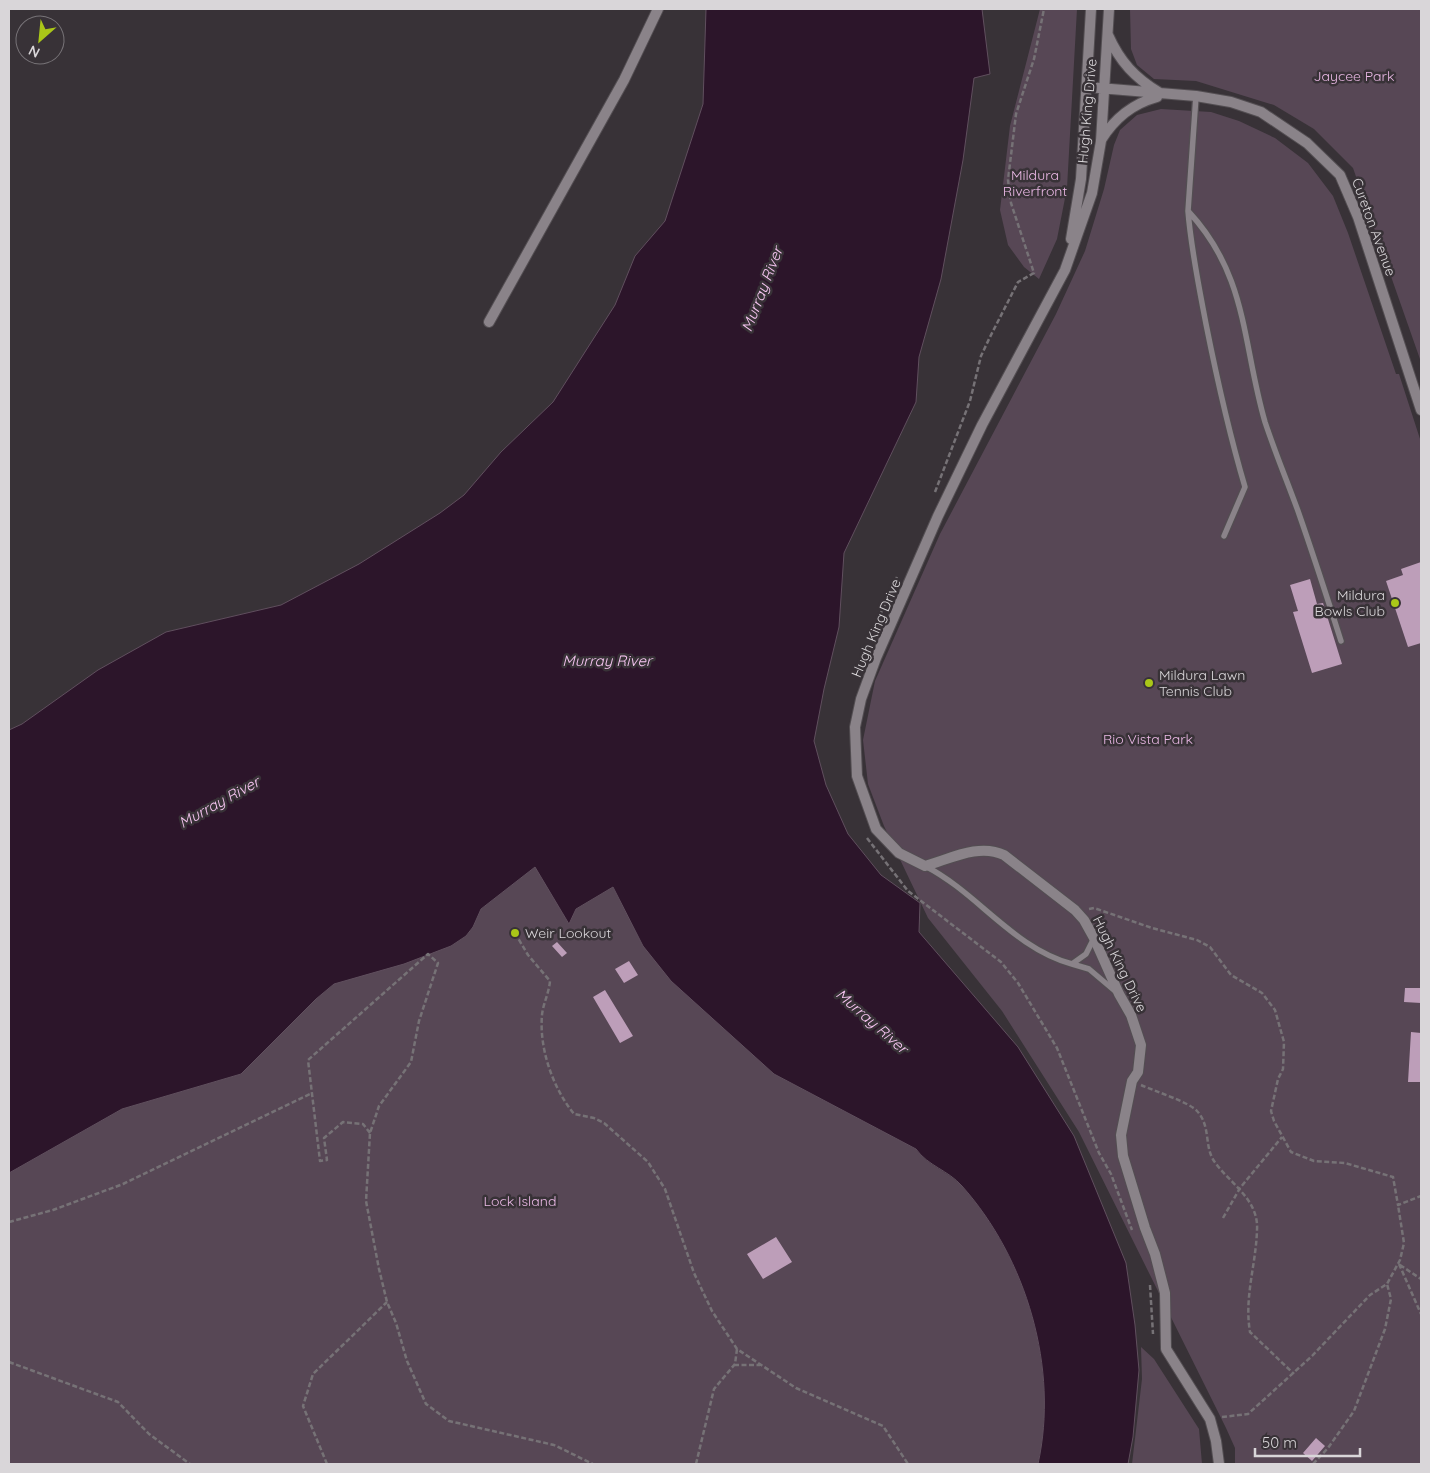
<svg xmlns="http://www.w3.org/2000/svg" width="1430" height="1473" font-family="Quicksand,sans-serif">
	<rect width="100%" height="100%" fill="#383237"/>
	<path fill="#574755" d="M1040,9h37l-10,179 -10,51 -18,40 -15,-12 -16,-22 -8,-35 10,-84z
		M1130,9h291v353l-68,-194 -39,-39 -40,-24 -78,-24 -42,-2 -17,-14 -6,-16z
		M1161,109l50,3 28,9 36,17 33,25 25,33 15,37 48,141h3l22,68v1022h-186v-16l-9,-20 -147,-296 -77,-121 -74,-93 -44,-92 -16,-42 -5,-44 12,-59 65,-147 116,-220 29,-63 19,-62 10,-44 6,-15 17,-15z
		M536,866l33,58 7,-15 37,-22 30,59 131,128 142,75c12,17 32,22 46,37 65,73 97,183 76,278h-1029v-291l113,-64 119,-35 75,-75 18,-15 117,-38 15,-10 7,-9 8,-18z
		M1141,1347l13,12 45,70 3,35h-70l10,-85z"/>
	<path fill="#2c152a" stroke="#604f5e" d="M706,9h276l8,65 -16,4 -11,82 -22,119 -22,78 -3,45 -72,151 -5,74 -15,62 -10,52 12,44 22,49 33,41 39,28 -1,29 99,115 56,89 52,127 9,62 4,45 -6,67 -5,27h-90c21,-95 -11,-205 -76,-278 -14,-16 -34,-20 -46,-37l-142,-75 -103,-93 -28,-35 -30,-59 -37,22 -7,15 -34,-57 -54,42 -8,18 -7,9 -15,10 -47,18 -70,20 -18,15 -75,75 -119,35 -113,64v-443l13,-6 76,-54 68,-38 115,-27 78,-41 81,-51 24,-18 37,-43 52,-50 62,-97 20,-49 30,-35 38,-117z"/>
	<path fill="#bd9eb9" d="M1421,562v81l-13,4 -22,-66 17,-6 -2,-6z
		M1310,579l7,25 6,-1 19,61 -30,9 -19,-61 5,-1 -8,-26z
		M557,942l10,11 -5,4 -10,-11z
		M629,961l9,14 -14,8 -9,-14z
		M1405,988h16v15l-17,-1z
		M605,990l28,46 -13,7 -27,-46z
		M1411,1032l10,1v49h-13z
		M776,1237l16,25 -29,17 -16,-25z
		M1316,1438l9,8 -13,15 -9,-8z"/>
	<g fill="none" stroke-linecap="round" stroke-linejoin="round">
		<defs>
			<path id="lane" d="M1196,96l-8,115c60,64 54,132 77,211 10,30 22,59 33,89 15,43 29,86 43,130
				M1188,211c3,38 11,76 18,113 11,55 23,109 39,163l-21,49
				M925,866c53,27 88,82 147,98l14,-10 8,-16
				M1072,964l17,5 26,22"/>
			<path id="street" d="M1109,9l-8,132 -9,52 -27,77 -83,155 -44,91 -62,142 -15,41 -6,28 2,49 19,53 23,24 26,13c25,-7 54,-23 79,-11l71,55 9,10 10,18 25,56 12,21 10,30 -3,27 -6,9 -11,54 2,21 22,72 10,26 10,39 1,56 44,70 6,22 3,23
				M1108,35c12,27 27,43 52,58
				M1087,87l109,9 35,6 30,10 46,31 33,32 18,42 63,193
				M1101,140c14,-22 31,-36 56,-43
				M1071,239l10,-60 10,-170
				M489,322l135,-242 34,-71"/>
		</defs>
		<use href="#lane" stroke="#534e52" stroke-width="8"/>
		<use href="#street" stroke="#534e52" stroke-width="12"/>
		<path stroke="#767276" stroke-width="2.5" stroke-dasharray="5 2.5" stroke-linecap="butt" d="M935,492l35,-91 11,-45 8,-17 29,-57 16,-9 -23,-70 -3,-23 8,-66 18,-55 10,-50
			M877,622l20,-45
			M867,838l41,53 93,71 17,21 39,65 42,105 12,21 21,56
			M1089,909l5,-1 58,20 45,12 13,7 21,28 31,18 13,17 9,32 -1,27 -5,10 -7,32 3,10 17,31 23,9 31,2 48,14 5,28 23,-9
			M515,933l13,22 22,26c-1,12 -7,23 -8,34 -3,34 11,73 32,99l20,4 10,5 44,39 17,27 29,84 18,38 25,38 59,39 87,38 25,38
			M1141,1085c13,6 48,17 56,26 14,15 7,35 17,50 15,22 45,38 43,69 -1,35 -13,67 -7,102l44,42
			M370,1133l-7,-9 -20,-2 -19,16 3,22 -7,1 -12,-101 120,-106 10,9 -19,58 -8,41 -32,44 -9,27 -4,68 13,68 8,33 9,21 11,38 19,43 23,17 105,24 39,19
			M1223,1218l17,-30 42,-51
			M9,1222l44,-12 70,-26 189,-91
			M1399,1264l22,50
			M1400,1265l21,14
			M1150,1285l3,49
			M9,1362l109,40 31,32 41,30
			M734,1365h26
			M1222,1417l26,-3 64,-58 58,-61 17,-11 13,-24 4,-17 -6,-38
			M327,1464l-24,-58 10,-32 74,-72
			M696,1464l18,-75 21,-25 2,-15
			M1313,1464l15,-16 26,-37 31,-82 6,-30 -4,-15"/>
		<use href="#lane" stroke="#8a8389" stroke-width="5.5"/>
		<use href="#street" stroke="#8a8389" stroke-width="10"/>
	</g>
	<g fill="#aac718" stroke="#383237" stroke-width="2">
		<circle cx="1395" cy="603" r="5"/>
		<circle cx="1149" cy="683" r="5"/>
		<circle cx="515" cy="933" r="5"/>
	</g>
	<g text-anchor="middle" dominant-baseline="central" stroke-width="5" stroke-linejoin="round" paint-order="stroke">
		<g font-size="14" fill="#ebb9e6" stroke="#383237">
			<text x="1354" y="76">Jaycee Park</text>
			<text x="1035" y="175">Mildura<tspan x="1035" dy="16">Riverfront</tspan></text>
			<text x="1148" y="739">Rio Vista Park</text>
			<text x="520" y="1201">Lock Island</text>
		</g>
		<g font-size="14" fill="#d9d6d9" stroke="#383237">
			<text transform="translate(1087 111) rotate(-85)">Hugh King Drive</text>
			<text transform="translate(1374 227) rotate(70)">Cureton Avenue</text>
			<text transform="translate(876 628) rotate(-67)">Hugh King Drive</text>
			<text transform="translate(1120 964) rotate(64)">Hugh King Drive</text>
		</g>
		<g font-size="14" fill="#d9d6d9" stroke="#383237" text-anchor="start">
			<text x="1385" y="595" text-anchor="end">Mildura<tspan x="1385" dy="16">Bowls Club</tspan></text>
			<text x="1159" y="675">Mildura Lawn<tspan x="1159" dy="16">Tennis Club</tspan></text>
			<text x="525" y="933">Weir Lookout</text>
		</g>
		<g font-size="15" font-style="italic" fill="#f8c6f3" stroke="#383237">
			<text transform="translate(762 289) rotate(-69)">Murray River</text>
			<text x="607" y="660">Murray River</text>
			<text transform="translate(219 802) rotate(-29)">Murray River</text>
			<text transform="translate(872 1021) rotate(41)">Murray River</text>
		</g>
	</g>
	<rect width="1430" height="1473" fill="none" stroke="#d9d6d9" stroke-width="20"/>
	<g transform="translate(40 40) rotate(207)"><circle r="24" fill="#383237" stroke="#787478"/>
	<path d="M0-4L9 19L0 12L-9 19Z" fill="#aac718"/>
	<text y="-8" font-size="14" font-weight="bold" text-anchor="middle" fill="#d9d6d9">N</text>
	</g>
	<path d="M1255 1448v8h105v-8" fill="none" stroke="#d9d6d9" stroke-width="2.5"/>
	<text x="1262" y="1448" font-size="15" fill="#d9d6d9" stroke="#383237" stroke-width="4" paint-order="stroke">50 m</text>
</svg>
